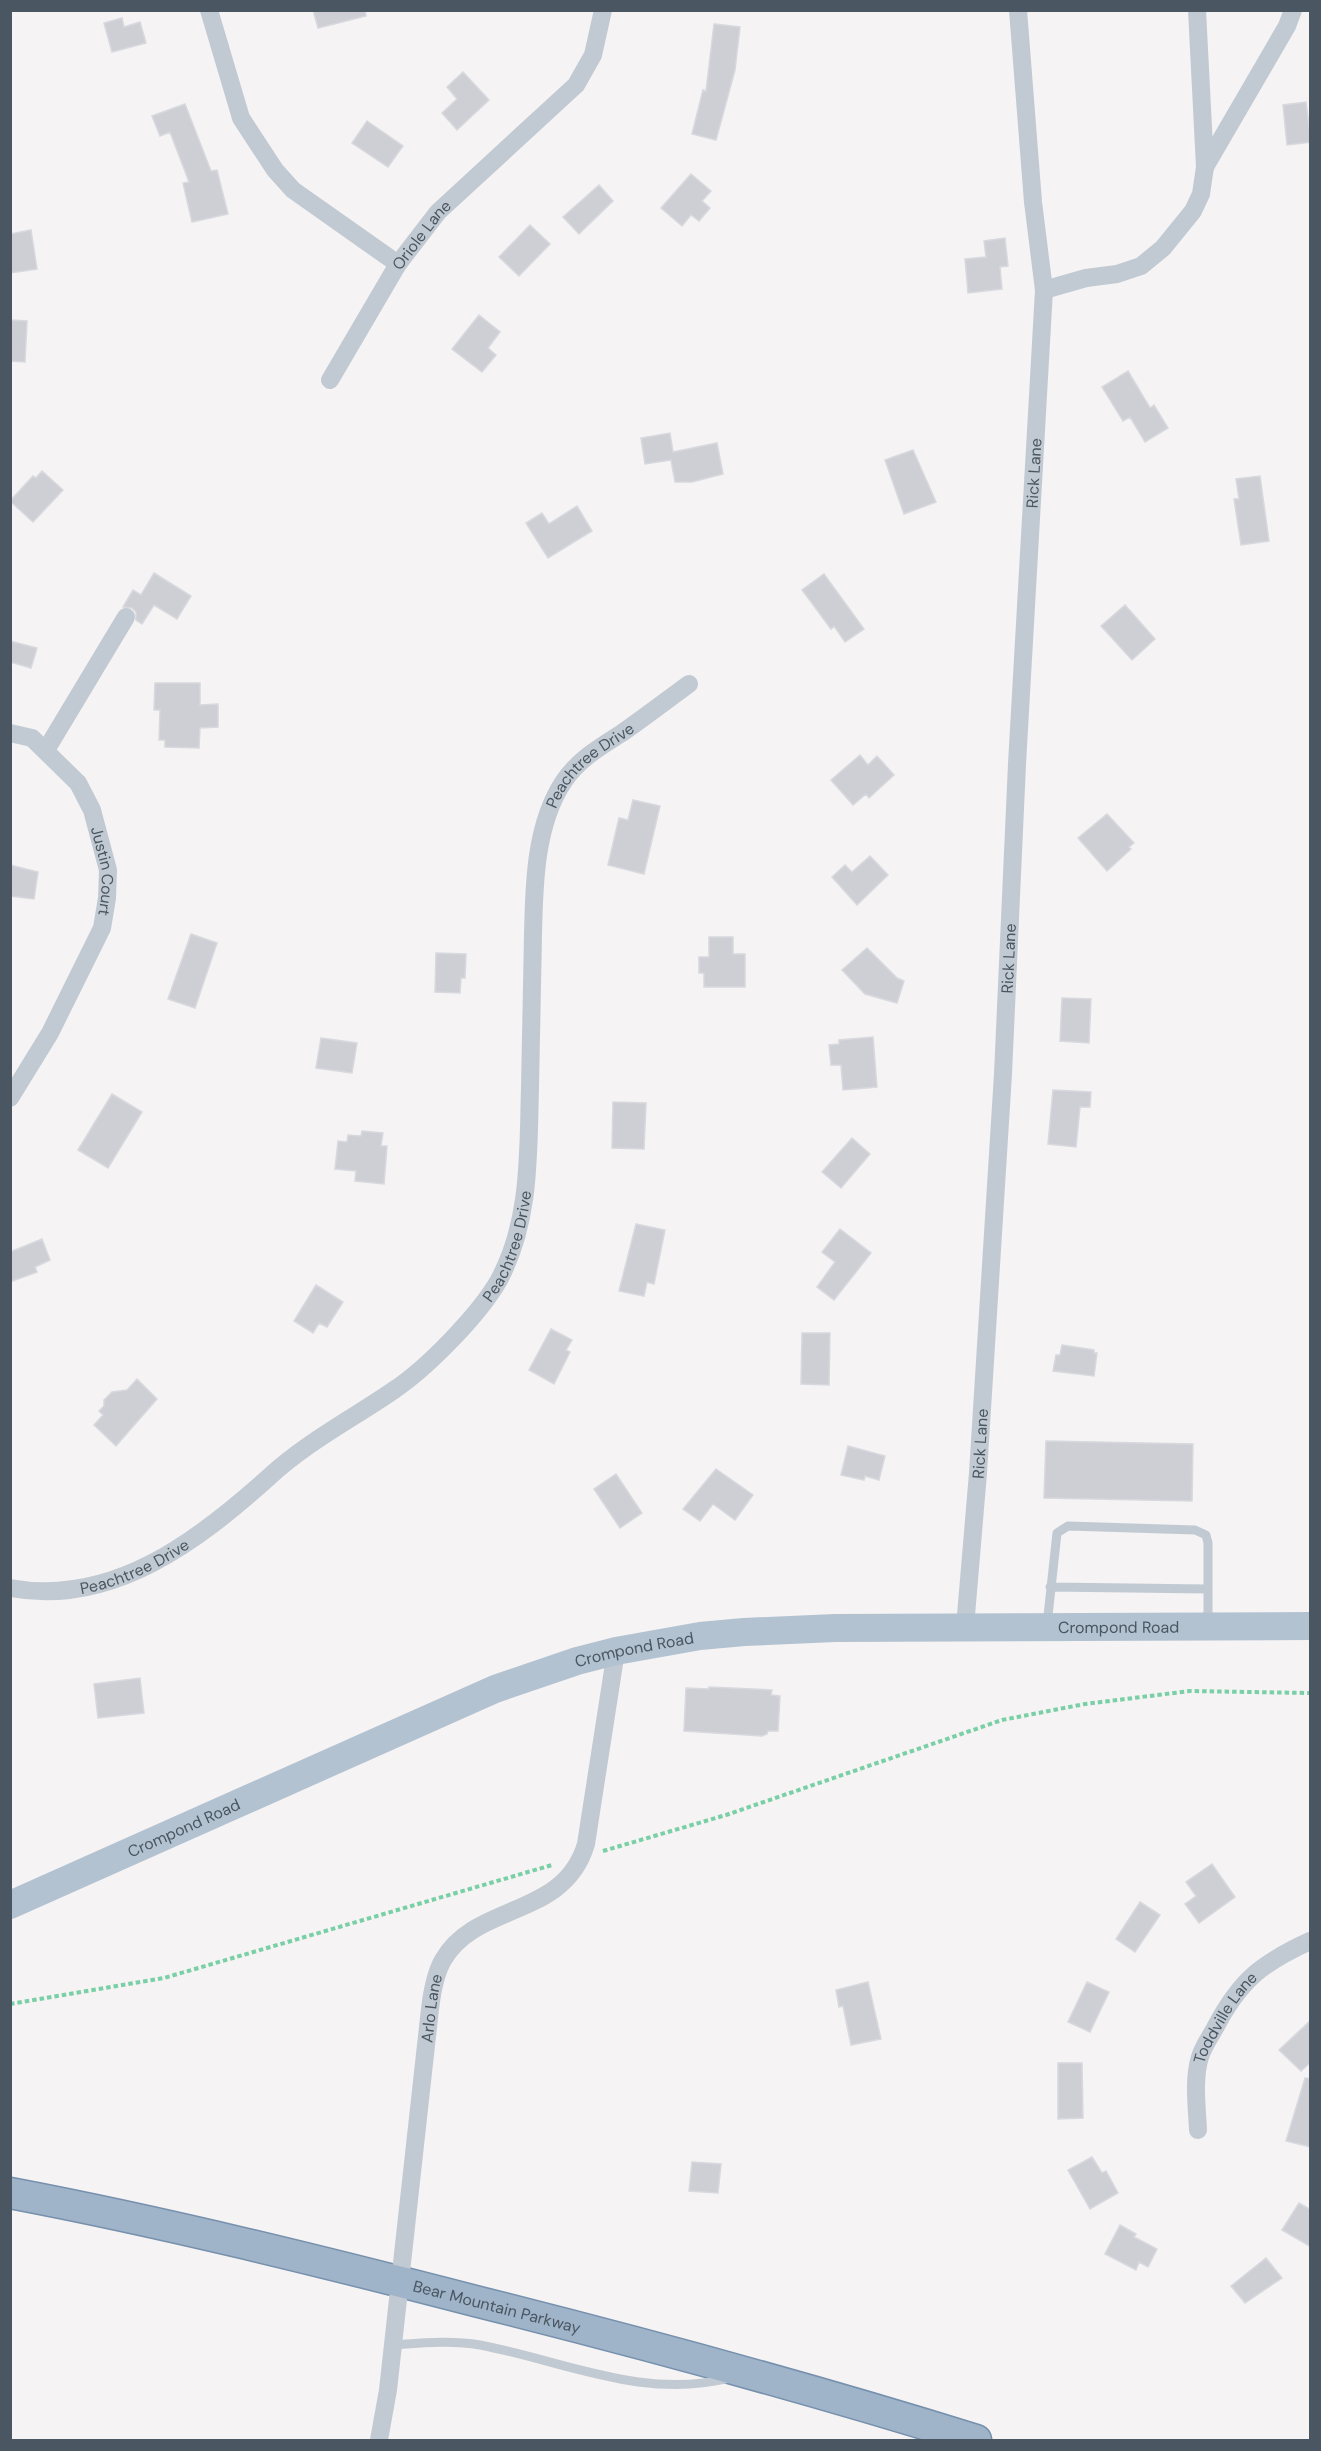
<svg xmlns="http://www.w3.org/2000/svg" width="1321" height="2451" font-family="'DM Sans',sans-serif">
	<rect width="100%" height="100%" fill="#f5f3f3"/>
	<path fill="#cdcfd5" stroke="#d7d9de" stroke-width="1.5" d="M313,10h52l1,6 -48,12z
		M122,18l2,9 16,-5 6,21 -34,9 -8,-29z
		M714,24l26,3 -5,43 -19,70 -24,-6 11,-44 3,1z
		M463,72l26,28 -32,30 -15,-17 15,-14 -10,-12z
		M1306,102l5,40 -24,3 -4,-40z
		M185,104l26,67 6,-1 11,44 -36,8 -9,-39 6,-1 -19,-50 -10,4 -8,-20z
		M367,121l36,25 -15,21 -36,-24z
		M691,174l20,17 -9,10 8,7 -11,13 -8,-6 -9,11 -21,-18z
		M599,185l14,16 -34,33 -16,-17z
		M530,225l20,19 -31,32 -20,-19z
		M31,230l6,39 -27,4v-39z
		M1005,238l3,28 -8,1 2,22 -34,4 -3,-34 21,-2 -2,-16z
		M479,315l21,17 -12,16 8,7 -14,17 -30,-23z
		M10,320l17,1 -2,41 -15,-1z
		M1128,371l22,37 4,-3 14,23 -23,14 -15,-25 -7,4 -21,-34z
		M670,433l3,19 44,-9 6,31 -31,8h-17l-4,-22 -26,4 -4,-26z
		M913,450l23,52 -32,12 -19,-54z
		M42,471l21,19 -30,32 -23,-21 23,-25 3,2z
		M1260,476l9,65 -28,4 -7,-46h5l-3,-20z
		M577,506l15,25 -44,27 -22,-35 16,-10 7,11z
		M154,573l37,23 -14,23 -23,-14 -12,19 -6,-4v-8l-4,-4 -9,-1 10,-17 8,5z
		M824,574l40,55 -19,13 -11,-16 -3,3 -29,-39z
		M1125,605l30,34 -23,21 -31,-34z
		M10,641l27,7 -6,20 -21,-6z
		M155,683h45v22l18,-1v23l-18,1 -1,20 -34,-1v-7h-6l1,-30h-6z
		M860,755l8,10 9,-9 17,19 -25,23 -3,-4 -13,11 -22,-25z
		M633,800l27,6 -16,68 -36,-9 11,-47 9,2z
		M1107,814l27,29 -5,4 2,2 -24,22 -29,-33z
		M870,856l18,19 -31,30 -25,-28 13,-12 7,7z
		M10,865l28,7 -4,27 -24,-3z
		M191,934l26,9 -22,65 -27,-9z
		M709,937h24v17h12v33h-41v-14h-5v-16h10z
		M867,948l30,30 7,3 -7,22 -32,-9 -23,-24z
		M436,953l30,1 -1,24h-4l-1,15 -25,-1z
		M1062,998l29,1 -2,44 -29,-2z
		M873,1037l4,50 -34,3 -2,-25h-10l-2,-20 10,-1v-4z
		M321,1038l36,5 -5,30 -36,-5z
		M1053,1090l38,2 -1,15h-10l-4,40 -28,-3z
		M112,1094l30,18 -34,56 -30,-18z
		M613,1102l33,1 -2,46 -32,-1z
		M362,1131l21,2 -2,13h6l-3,38 -29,-3 1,-10 -21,-2 3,-28 9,1 1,-7 13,1z
		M852,1138l18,16 -29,34 -19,-16z
		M636,1224l29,6 -11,54 -7,-2 -3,14 -25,-5z
		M840,1229l31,24 -37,47 -17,-13 18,-25 -13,-10z
		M42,1239l8,21 -15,7 2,5 -27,10v-30z
		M316,1285l27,17 -16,25 -8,-4 -6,10 -19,-12z
		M551,1329l21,11 -6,10 4,2 -16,32 -25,-14z
		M802,1333h28l-1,52 -28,-1z
		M1062,1345l32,5v3h3l-3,23 -41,-5 3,-16h4z
		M137,1379l20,20 -41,47 -22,-21 9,-10 -4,-4 5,-5v-6l8,-8 15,-2z
		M1046,1441l147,3 -1,57 -148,-3z
		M848,1446l37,10 -6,24 -14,-4 -1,4 -23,-5z
		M716,1469l37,26 -18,25 -22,-16 -13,17 -17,-12z
		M616,1474l26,39 -22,15 -26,-39z
		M140,1678l4,35 -46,5 -4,-34z
		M709,1687l63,3 -1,5 9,1 -2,35h-10l-1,3 -5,2 -78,-5 2,-43 23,1z
		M1212,1864l23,33 -36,26 -14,-19 11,-8 -10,-14z
		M1140,1902l20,13 -25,37 -19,-13z
		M868,1982l13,57 -30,6 -8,-39 -4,1 -3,-17z
		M1087,1982l22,10 -19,40 -22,-10z
		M1311,2020v42l-10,9 -22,-21z
		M1058,2063h24l1,55 -25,1z
		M1305,2078l6,1v68l-25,-6z
		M1092,2157l10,16 4,-2 12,22 -28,16 -22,-39z
		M692,2162l29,2 -3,29 -29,-2z
		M1299,2203l12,7v37l-29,-17z
		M1120,2225l16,9 -2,3 23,12 -9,18 -9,-5 -3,8 -31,-16z
		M1266,2258l16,20 -37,25 -14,-17z"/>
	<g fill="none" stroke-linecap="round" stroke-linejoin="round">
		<defs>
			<g id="trunk">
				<path id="s8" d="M10,2193c158,30 314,69 469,109 167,42 333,87 497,138"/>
			</g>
		</defs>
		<use href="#trunk" stroke="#7690ad" stroke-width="33"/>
		<path stroke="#7ad0a6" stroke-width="4" stroke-dasharray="4.5 3" stroke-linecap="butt" d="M603,1851l123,-36 276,-95 83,-16 105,-13 120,2
			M10,2004l154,-26 388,-113"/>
		<path stroke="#c1cad2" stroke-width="9" d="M1050,1587l158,2
			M1047,1625l10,-92 11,-7 127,4 11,5 2,8v81
			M393,2345c29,-2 58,-5 87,0 84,16 163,55 250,33"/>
		<g stroke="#c1cad2" stroke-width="18">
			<path d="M209,10l32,108 34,52 18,20 105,74"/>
			<path d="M1205,167l82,-141 6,-16"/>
			<path d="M1044,290l42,-12 31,-4 24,-8 22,-18 30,-37 8,-17 4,-27 -8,-157"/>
			<path id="s1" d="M330,380l68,-116 40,-52 138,-127 17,-30 10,-45"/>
			<path id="s2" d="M10,733l22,5 46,45 14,27 16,60 -1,28 -5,30 -52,105 -40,65"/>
			<path d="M46,750l80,-133"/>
			<path id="s3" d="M10,1588c102,19 188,-47 259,-111 38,-35 83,-58 125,-87 33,-22 85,-75 105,-110 32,-60 29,-127 31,-192 1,-51 2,-102 3,-153 1,-50 2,-111 31,-154 15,-22 36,-34 58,-48 23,-16 45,-33 67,-49"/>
			<path id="s4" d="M965,1627l13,-154 25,-399 14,-310 27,-474 -11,-88 -15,-192"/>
			<path id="s5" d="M1198,2130c-1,-23 -5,-51 2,-73 3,-10 10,-20 15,-29 25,-48 47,-65 95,-87"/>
			<path id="s6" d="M379,2440l9,-50 42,-381c2,-17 5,-35 13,-49 33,-58 121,-41 143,-116l30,-193"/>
		</g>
		<path stroke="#b3c2d1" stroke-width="28" id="s7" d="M10,1905l485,-216 82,-28 39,-10 84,-15 44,-4 91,-4 475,-2"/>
		<use href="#trunk" stroke="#9fb4c9" stroke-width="30"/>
	</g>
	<g text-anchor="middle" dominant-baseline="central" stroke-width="5" stroke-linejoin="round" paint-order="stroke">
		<g font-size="16" fill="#4a5661" stroke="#fff">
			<text stroke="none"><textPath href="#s1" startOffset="172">Oriole Lane</textPath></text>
			<text stroke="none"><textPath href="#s4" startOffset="1156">Rick Lane</textPath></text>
			<text stroke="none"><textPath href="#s3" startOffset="1136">Peachtree Drive</textPath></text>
			<text stroke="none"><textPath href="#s2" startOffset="180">Justin Court</textPath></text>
			<text stroke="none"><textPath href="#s4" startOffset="670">Rick Lane</textPath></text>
			<text stroke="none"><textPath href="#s3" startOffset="633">Peachtree Drive</textPath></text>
			<text stroke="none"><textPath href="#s4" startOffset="184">Rick Lane</textPath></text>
			<text stroke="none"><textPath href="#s3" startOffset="129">Peachtree Drive</textPath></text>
			<text stroke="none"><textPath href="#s7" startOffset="1162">Crompond Road</textPath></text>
			<text stroke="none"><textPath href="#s7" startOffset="676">Crompond Road</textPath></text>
			<text stroke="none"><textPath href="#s7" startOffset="190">Crompond Road</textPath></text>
			<text stroke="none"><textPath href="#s6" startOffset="435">Arlo Lane</textPath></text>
			<text stroke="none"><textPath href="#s5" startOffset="120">Toddville Lane</textPath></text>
			<text stroke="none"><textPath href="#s8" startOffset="500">Bear Mountain Parkway</textPath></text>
		</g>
	</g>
	<rect width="1321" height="2451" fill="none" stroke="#4a5661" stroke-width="24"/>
</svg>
